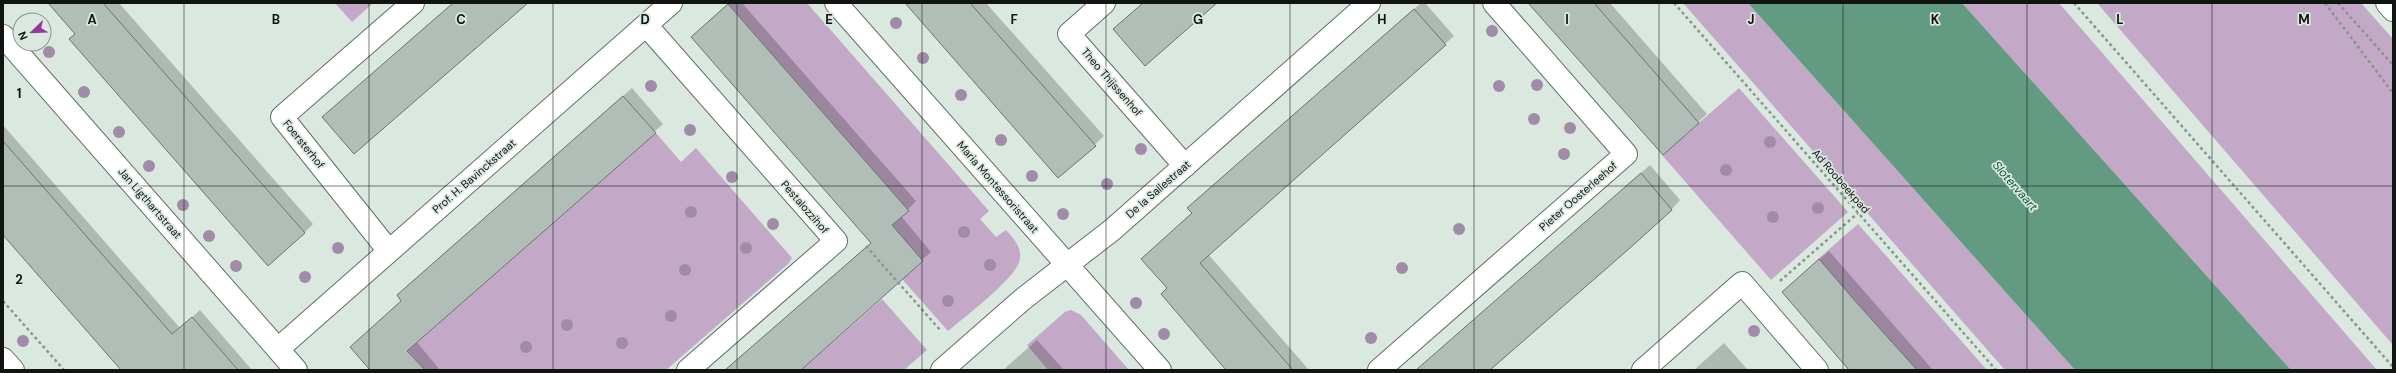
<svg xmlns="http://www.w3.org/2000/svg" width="2396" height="373" font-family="'DM Sans',sans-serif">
	<rect width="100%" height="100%" fill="#dae8e0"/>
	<path fill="#c3a8c7" d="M335,3h38l-21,19z
		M729,3h78l182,208 -9,8 16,18 10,-7c7,8 16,17 14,29 -3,19 -56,58 -72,72l-46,-52 21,-18 -15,-18 -21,18 -16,-18 37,-32 -180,-207z
		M1683,3h65l327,367h-70z
		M1962,3h97l318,367h-86z
		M2097,3h264l32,36v306z
		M1739,88l109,124 -77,68 -109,-125z
		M656,133l25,29 15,-14 96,110 -3,5 -123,107h-241l-18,-20z
		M1858,224l129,146h-71l-98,-111z
		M882,299l45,51 -23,20h-103z
		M1071,310l10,5 48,55h-81l-21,-25 38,-33z"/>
	<path fill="#629b81" d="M1748,3h214l329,367h-216z"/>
	<path fill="#0003" d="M52,3h67l194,221 -9,9 -234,-194 6,-6z
		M729,3h13l174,198 -15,15 30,36 -133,118h-73l146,-127 -179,-206z
		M906,3h80l118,133 -45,41z
		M1421,3h4l29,33 -246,218 101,116h-81l-60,-82 29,-89z
		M1530,3h80l97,111 -44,40z
		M632,88l31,36 -247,217 24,29h-69l31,-69 4,-14z
		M3,125l177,203 20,-18 52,60h-129l-120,-137z
		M1650,165l30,35 -8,9 -183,161h-72z
		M1829,251l104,119h-80l-61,-87z
		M1037,340l27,30h-61z
		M1724,343l24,27h-54z"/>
	<path fill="#b1beb8" stroke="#69756f" d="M48,3h55l202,230 -37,33 -199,-227 6,-5z
		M453,3h75l-174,151 -32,-37z
		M905,3h65l126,143 -38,32z
		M1143,3h74l-72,63 -32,-37z
		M1528,3h66l105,120 -36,32z
		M728,4l181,207 -17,14 31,36 -122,109h-76l146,-127 -180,-206z
		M1414,9l32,36 -246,218 93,107h-67l-65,-76 6,-6 -26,-29 51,-46 -5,-5z
		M623,96l33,37 -249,218 18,19h-55l-20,-23 51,-46 -4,-6z
		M3,141l169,193 20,-17 46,53h-117l-118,-135z
		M1641,173l31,37 -42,38 -140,122h-74z
		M1819,259l37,43 61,68h-68l-67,-78z"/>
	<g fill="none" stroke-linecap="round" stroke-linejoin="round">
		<defs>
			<path id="minor" d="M836,3l324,367
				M1104,3l-35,31 116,132
				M646,25l190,216 -148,129
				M3,36l293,334
				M389,251l-107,-134 131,-114
				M278,349l393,-346
				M942,370l81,-71 89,-69 257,-227
				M1379,370l247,-216 -132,-151
				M1643,370l99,-87 75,87"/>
			<path id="tertiary" d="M3,359l10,11"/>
			<path id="secondary" d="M2387,3l6,7"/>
		</defs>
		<use href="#minor" stroke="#626e68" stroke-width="24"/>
		<use href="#tertiary" stroke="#626e68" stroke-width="24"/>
		<use href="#secondary" stroke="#626e68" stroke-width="24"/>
		<path stroke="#8b958f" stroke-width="2.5" stroke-dasharray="3 3" stroke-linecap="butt" d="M1674,3l322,367
			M2074,3l319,364
			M2325,3l68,90
			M2338,3l55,62
			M866,246l75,85
			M1780,281l78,-68
			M3,301l61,69"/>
		<use href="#minor" stroke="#fff" stroke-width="22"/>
		<use href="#tertiary" stroke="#fff" stroke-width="22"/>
		<use href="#secondary" stroke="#fff" stroke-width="22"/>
	</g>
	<g fill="#a08ca6">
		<circle cx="896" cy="23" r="6"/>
		<circle cx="1492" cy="31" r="6"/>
		<circle cx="49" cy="52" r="6"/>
		<circle cx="923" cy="58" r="6"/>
		<circle cx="1537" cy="85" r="6"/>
		<circle cx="651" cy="86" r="6"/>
		<circle cx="1499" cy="86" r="6"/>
		<circle cx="84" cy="92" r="6"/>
		<circle cx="961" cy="95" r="6"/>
		<circle cx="1534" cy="119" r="6"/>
		<circle cx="1570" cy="128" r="6"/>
		<circle cx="690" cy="130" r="6"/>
		<circle cx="119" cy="132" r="6"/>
		<circle cx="1001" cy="140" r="6"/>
		<circle cx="1770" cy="142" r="6"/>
		<circle cx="1141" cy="149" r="6"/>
		<circle cx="1564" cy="154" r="6"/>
		<circle cx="149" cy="166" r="6"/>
		<circle cx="1726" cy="170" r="6"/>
		<circle cx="1032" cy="176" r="6"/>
		<circle cx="732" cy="177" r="6"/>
		<circle cx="1107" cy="184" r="6"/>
		<circle cx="183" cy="205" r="6"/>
		<circle cx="1818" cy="208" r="6"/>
		<circle cx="691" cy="212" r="6"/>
		<circle cx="1063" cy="214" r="6"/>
		<circle cx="1773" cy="217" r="6"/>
		<circle cx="773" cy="224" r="6"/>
		<circle cx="1459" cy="229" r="6"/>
		<circle cx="964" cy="232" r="6"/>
		<circle cx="209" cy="236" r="6"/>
		<circle cx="338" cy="248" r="6"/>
		<circle cx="746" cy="248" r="6"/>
		<circle cx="990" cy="265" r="6"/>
		<circle cx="236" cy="266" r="6"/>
		<circle cx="1402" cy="268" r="6"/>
		<circle cx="685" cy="270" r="6"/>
		<circle cx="305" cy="277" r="6"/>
		<circle cx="948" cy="301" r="6"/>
		<circle cx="1136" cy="303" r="6"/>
		<circle cx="671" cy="316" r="6"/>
		<circle cx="567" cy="325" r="6"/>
		<circle cx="1754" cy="331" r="6"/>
		<circle cx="1164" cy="334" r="6"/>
		<circle cx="1371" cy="338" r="6"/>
		<circle cx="23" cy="341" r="6"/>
		<circle cx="622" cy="343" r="6"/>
		<circle cx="526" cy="347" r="6"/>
	</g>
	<path fill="none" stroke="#101512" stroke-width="1" stroke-opacity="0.55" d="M184,3v367M369,3v367M553,3v367M737,3v367M922,3v367M1106,3v367M1290,3v367M1474,3v367M1659,3v367M1843,3v367M2027,3v367M2212,3v367M3,186h2390"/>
	<g text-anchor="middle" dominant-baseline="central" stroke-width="3.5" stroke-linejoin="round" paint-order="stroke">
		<g font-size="11" fill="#101512" stroke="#dae8e0">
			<text transform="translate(1112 82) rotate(49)">Theo Thijssenhof</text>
			<text transform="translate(304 144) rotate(51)">Foersterhof</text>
			<text transform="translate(474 176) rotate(-41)">Prof. H. Bavinckstraat</text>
			<text transform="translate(1841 181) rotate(49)">Ad Roobeekpad</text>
			<text transform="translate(998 187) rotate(49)">Maria Montessoristraat</text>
			<text transform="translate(1158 189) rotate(-41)">De la Sallestraat</text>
			<text transform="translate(1578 196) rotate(-41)">Pieter Oosterleehof</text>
			<text transform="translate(150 203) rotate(49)">Jan Ligthartstraat</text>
			<text transform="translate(805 207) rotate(49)">Pestalozzihof</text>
		</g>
		<g font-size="12" font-style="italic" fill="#0f583e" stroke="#dae8e0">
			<text transform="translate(2015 186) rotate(49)">Slotervaart</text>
		</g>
	</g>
	<g font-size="13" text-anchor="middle" font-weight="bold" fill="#101512" stroke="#dae8e0" stroke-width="3.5" stroke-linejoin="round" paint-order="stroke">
		<text x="92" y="24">A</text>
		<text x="276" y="24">B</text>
		<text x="461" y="24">C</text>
		<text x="645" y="24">D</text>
		<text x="829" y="24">E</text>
		<text x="1014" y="24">F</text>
		<text x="1198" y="24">G</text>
		<text x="1382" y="24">H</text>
		<text x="1567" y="24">I</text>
		<text x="1751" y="24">J</text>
		<text x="1935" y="24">K</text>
		<text x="2120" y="24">L</text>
		<text x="2304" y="24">M</text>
		<text x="19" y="98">1</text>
		<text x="19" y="284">2</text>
	</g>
	<rect width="2396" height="373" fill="none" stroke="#101512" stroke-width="8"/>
	<g transform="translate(32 32) rotate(247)"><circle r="19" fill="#dae8e0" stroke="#89948e"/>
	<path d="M0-3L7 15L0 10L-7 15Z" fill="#9336a0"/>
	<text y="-6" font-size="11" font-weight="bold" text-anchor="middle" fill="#101512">N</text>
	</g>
</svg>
